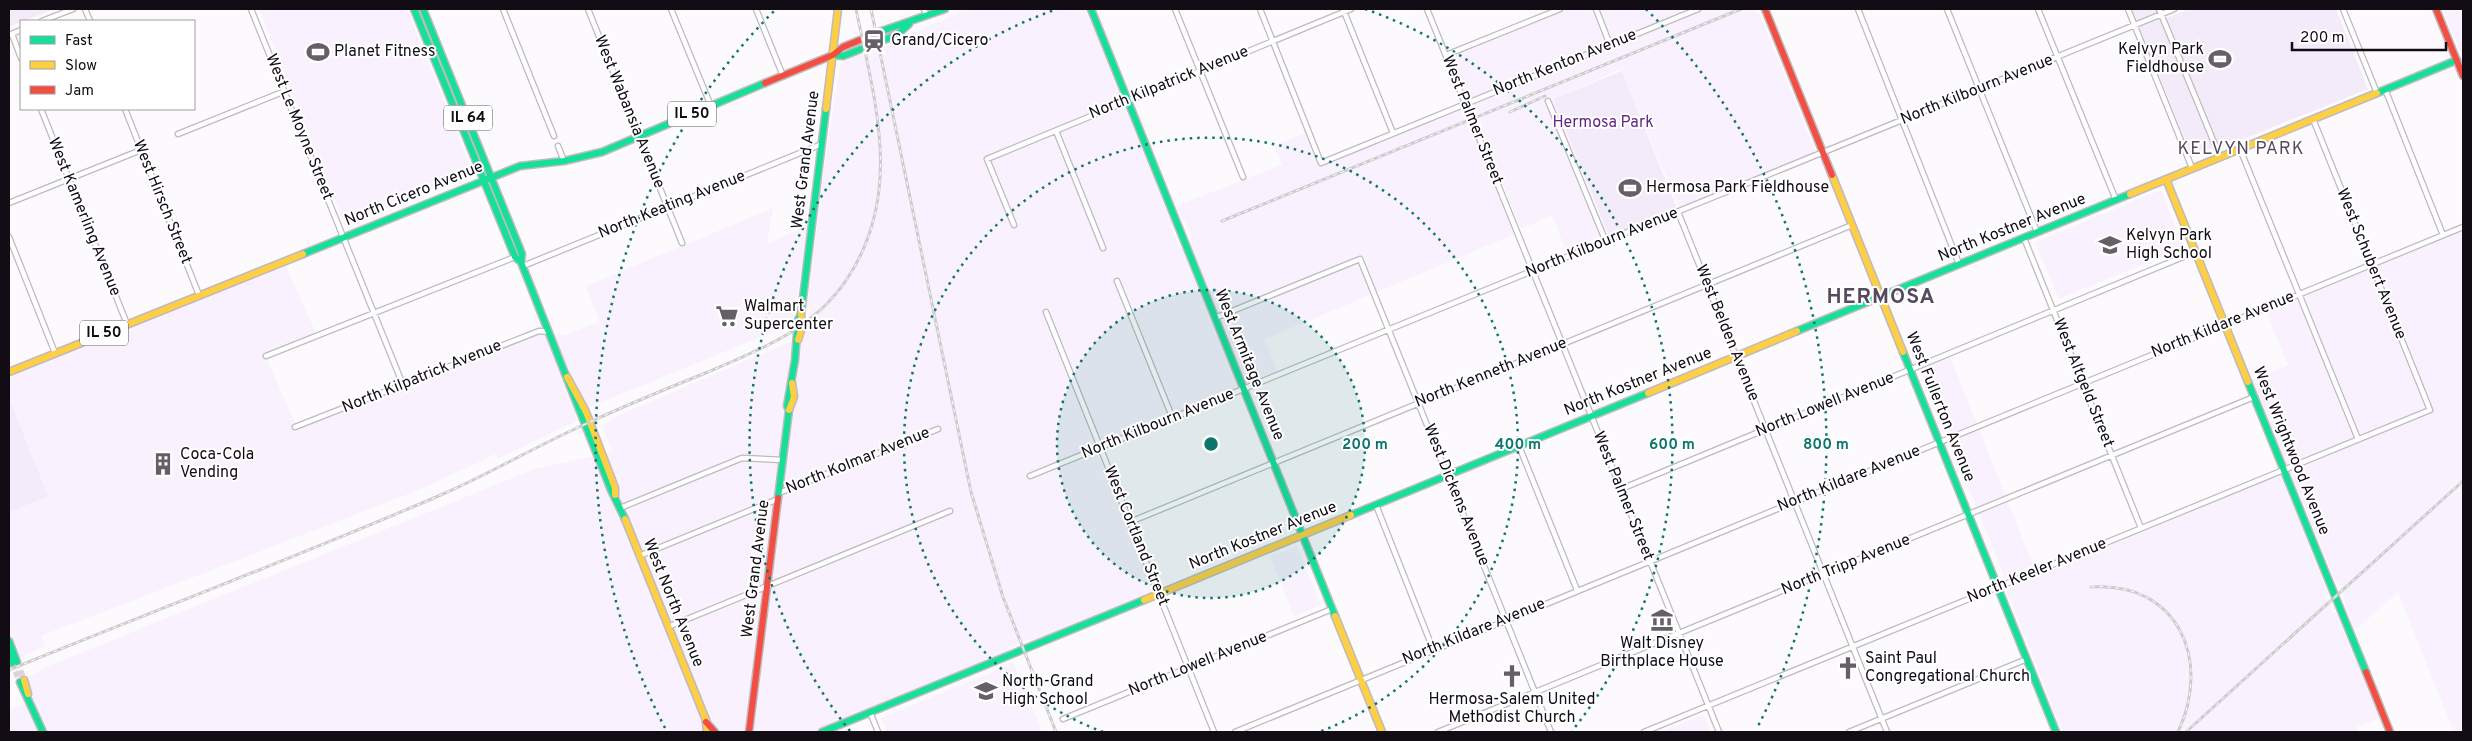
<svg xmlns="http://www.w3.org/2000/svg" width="2472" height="741" font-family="Overpass,sans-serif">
	<rect width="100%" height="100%" fill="#fcfafd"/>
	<path fill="#f9f2fe" d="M259,9h148l66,164 -128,52z
		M967,9h119l87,216 -3,1 9,22 15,-6 -9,-22 -3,1 -6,-15 106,-41 -8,-20 31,-12 15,33 140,-58 8,20 4,-1 43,107 -250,105 12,32 -182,75 59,144 -124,52 -1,-3 -23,9 1,4 -192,80h-806v-22l16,-7 -8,-22 25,-10 -1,-2 491,-199 60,-14 1,2 19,-7 -10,-25 17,-11 171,-73 18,-12 2,-24 -3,2 19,-154 14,-89 8,-7 16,-4z
		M1569,9h112l4,8 19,-8h52l-2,5 5,-2 57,141 -136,57 -59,-141 -68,30 54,135 -41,17 -14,-36 -31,14 -42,-102 3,-2 -9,-22 -3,1 -19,-48z
		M2443,9h20v49z
		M2161,190l23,58 -125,51 -24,-57z
		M773,208l-6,36 42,-19 -17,99 -217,89 2,8 -79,38 -2,-5 -77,36 -378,146 4,10 -36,17v-286l277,-111 30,67 -51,22 33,74 240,-96 27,2 34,-13 -13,-36z
		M2463,225v503l-9,4 -56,-140 -44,39 -15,-49 -3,1 -84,-203 36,-15 -25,-61z
		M1950,356l84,211 -29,11 -86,-209z
		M2281,475l47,119 -2,1 5,14 2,5 3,-1 43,105 -22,9 2,5h-296l-57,-144z
		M1297,546l24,59 -27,11 -24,-60z
		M1014,663l28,69h-155l-6,-14z
		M1703,715l8,17h-50z"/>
	<path fill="#f3eafa" d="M9,9h45l-45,18z
		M2132,9h24l57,139 -21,8z
		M2190,9h146l32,80 -150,60 -52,-131z
		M1622,71l55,138 -68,27 -56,-137z
		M9,399l39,97 -39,16z"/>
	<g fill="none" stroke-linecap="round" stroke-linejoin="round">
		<path stroke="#d9d6da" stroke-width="6" stroke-dasharray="6 3" stroke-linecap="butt" d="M17,662l7,18
			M12,663l8,19"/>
		<path stroke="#d9d6da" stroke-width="7" stroke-dasharray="7 3.5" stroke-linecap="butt" d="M860,40l19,-8
			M861,49l20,-8"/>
		<defs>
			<path id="street" d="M85,9l5,12
				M251,9l152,376
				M503,9l51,127
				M588,9l94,234
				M671,9l40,97
				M756,9l27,67
				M924,9l3,7
				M1175,9l68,168
				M1260,9l61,154 377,-154
				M1343,9l50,124
				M1427,9l292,723
				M1596,9l14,36
				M1858,9l101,255
				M1947,9l90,223
				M2038,9l78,191
				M2128,9l64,159
				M2159,9l61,148
				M2343,9l34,84
				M42,21l31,-12
				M12,34l9,24
				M9,35l12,-5
				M1446,55l114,-46
				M2385,89l58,146
				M1548,101l58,141
				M41,109l86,215
				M125,109l74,186
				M1056,131l47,117
				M178,134l107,-43
				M558,146l6,15
				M2240,149l118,290
				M9,203l132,-53
				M1678,212l209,520
				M1014,225l-27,-66 364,-150
				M9,237l46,116
				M2024,238l117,290
				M523,266l299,-122
				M1117,281l56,138
				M1046,312l168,420
				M1215,318l145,-59 191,473
				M266,356l249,-99
				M295,427l244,-96 10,1
				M1519,446l58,144
				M1030,476l1144,-467
				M1621,489l574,-237
				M779,493l159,-64
				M1376,505l57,144
				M620,508l122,-50 41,2
				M1130,522l722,-297
				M639,556l139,-57
				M668,627l282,-116
				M870,712l8,20
				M1063,719l269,-110
				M1235,732l1228,-505
				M1438,732l816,-335
				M1644,732l786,-322 -117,-291
				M1849,732l178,-73"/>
			<path id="fast" d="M414,9l101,248 6,5 90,228 14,29
				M423,9l99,245 -1,8
				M1091,9l244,607
				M879,32l66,-23
				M881,41l16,-6 12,-11
				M833,55l10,1 18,-7
				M2377,93l80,-33
				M303,254l217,-88 44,-5 38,-9 163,-69
				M1797,331l333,-137
				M1903,352l153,380
				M2248,382l118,290
				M778,498l11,-88 -2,-4 8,-46 3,-40 3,-6 25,-205
				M1351,515l297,-122
				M9,641l8,21
				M9,654l3,9
				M20,682l23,50
				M822,732l322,-132"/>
			<path id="slow" d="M826,109l12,-100
				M1832,175l71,177
				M2166,179l82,203
				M2130,194l247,-101
				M798,340l4,-13 -1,-13
				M9,372l294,-118
				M567,377l19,35 29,76v7
				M1648,393l149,-62
				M789,410l5,-13 -2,-14
				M625,519l81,201 1,12
				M1144,600l207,-85
				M1335,616l47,116
				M24,680l4,14"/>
			<path id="jam" d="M1765,9l67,166
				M2436,9l27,67
				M765,83l68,-28 10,-8 17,-7
				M2366,672l24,60
				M706,722l9,10
				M749,732l29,-234"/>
		</defs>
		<use href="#street" stroke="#bebac0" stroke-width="7"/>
		<use href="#fast" stroke="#bebac0" stroke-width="9"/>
		<use href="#slow" stroke="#bebac0" stroke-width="9"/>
		<use href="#jam" stroke="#bebac0" stroke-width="9"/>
		<use href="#street" stroke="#fffeff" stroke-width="4.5"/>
		<use href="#fast" stroke="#16e098" stroke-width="6"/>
		<use href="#slow" stroke="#ffcf43" stroke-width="6"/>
		<use href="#jam" stroke="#f24e42" stroke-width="6"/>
		<defs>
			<path id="rail" d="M871,9l100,483 32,105 53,135
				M1510,112l35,-16
				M1222,221l519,-212
				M2091,587c87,-6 121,73 87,145
				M9,670c144,-59 291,-114 434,-176 50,-22 97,-50 147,-72 39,-18 78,-34 118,-50 52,-22 106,-43 139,-93 57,-86 28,-177 9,-270
				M2186,732l277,-251"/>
		</defs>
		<use href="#rail" stroke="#cccccd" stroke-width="3"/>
		<use href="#rail" stroke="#fff" stroke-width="1" stroke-dasharray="4" stroke-linecap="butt"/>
	</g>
	<circle cx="1211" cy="444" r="154" fill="#0f766e" fill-opacity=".12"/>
	<g fill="none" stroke="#0f766e" stroke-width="2.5" stroke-dasharray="2.5 5">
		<circle cx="1211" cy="444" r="154"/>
		<path d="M1103 732A307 307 0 1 1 1319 732"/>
		<path d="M850 731A461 461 0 0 1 1057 9M1365 9A461 461 0 0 1 1572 731"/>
		<path d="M665 728A615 615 0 0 1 776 9M1646 9A615 615 0 0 1 1757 728"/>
	</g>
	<defs>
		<symbol id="station-bare" viewBox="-9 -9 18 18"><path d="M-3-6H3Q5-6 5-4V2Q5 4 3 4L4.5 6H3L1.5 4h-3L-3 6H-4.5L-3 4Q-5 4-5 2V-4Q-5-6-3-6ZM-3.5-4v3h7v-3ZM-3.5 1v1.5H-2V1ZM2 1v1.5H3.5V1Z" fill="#646066" stroke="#fff" stroke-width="2.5" paint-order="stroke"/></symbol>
		<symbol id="stadium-bare" viewBox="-9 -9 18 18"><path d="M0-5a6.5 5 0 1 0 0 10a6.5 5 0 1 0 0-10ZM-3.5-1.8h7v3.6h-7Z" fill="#646066" stroke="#fff" stroke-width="2.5" paint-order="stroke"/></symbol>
		<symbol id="school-bare" viewBox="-9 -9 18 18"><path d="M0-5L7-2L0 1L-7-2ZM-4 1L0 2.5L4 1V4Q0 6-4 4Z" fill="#646066" stroke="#fff" stroke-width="2.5" paint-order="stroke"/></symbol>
		<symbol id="supermarket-bare" viewBox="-9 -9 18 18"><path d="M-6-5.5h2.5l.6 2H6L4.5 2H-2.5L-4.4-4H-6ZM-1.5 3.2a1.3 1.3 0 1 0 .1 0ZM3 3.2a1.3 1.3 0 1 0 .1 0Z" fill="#646066" stroke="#fff" stroke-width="2.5" paint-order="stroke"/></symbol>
		<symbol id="building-bare" viewBox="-9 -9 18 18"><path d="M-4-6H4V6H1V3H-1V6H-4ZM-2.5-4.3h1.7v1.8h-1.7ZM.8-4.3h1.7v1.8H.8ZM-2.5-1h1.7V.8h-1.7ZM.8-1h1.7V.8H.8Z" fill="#646066" stroke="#fff" stroke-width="2.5" paint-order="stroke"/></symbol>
		<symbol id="museum-bare" viewBox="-9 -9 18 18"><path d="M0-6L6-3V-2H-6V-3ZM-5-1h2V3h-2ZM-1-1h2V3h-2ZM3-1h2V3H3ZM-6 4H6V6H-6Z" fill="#646066" stroke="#fff" stroke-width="2.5" paint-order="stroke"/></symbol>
		<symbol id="church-bare" viewBox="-9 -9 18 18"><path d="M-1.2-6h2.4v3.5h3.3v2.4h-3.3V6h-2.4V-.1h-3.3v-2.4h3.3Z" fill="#646066" stroke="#fff" stroke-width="2.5" paint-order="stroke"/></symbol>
	</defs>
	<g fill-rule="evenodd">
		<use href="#station-bare" x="858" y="25" width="32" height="32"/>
		<use href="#stadium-bare" x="302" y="36" width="32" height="32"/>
		<use href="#stadium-bare" x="2204" y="43" width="32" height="32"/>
		<use href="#stadium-bare" x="1614" y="172" width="32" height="32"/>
		<use href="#school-bare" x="2094" y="229" width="32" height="32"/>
		<use href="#supermarket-bare" x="711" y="300" width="32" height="32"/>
		<use href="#building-bare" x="147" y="448" width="32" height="32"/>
		<use href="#museum-bare" x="1646" y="604" width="32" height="32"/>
		<use href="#church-bare" x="1832" y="652" width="32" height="32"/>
		<use href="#church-bare" x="1496" y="660" width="32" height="32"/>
		<use href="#school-bare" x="970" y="675" width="32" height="32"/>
	</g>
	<g text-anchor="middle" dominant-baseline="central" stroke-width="4" stroke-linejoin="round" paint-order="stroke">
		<g fill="#fff" stroke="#59565b" stroke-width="1">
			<rect x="668" y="101.5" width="48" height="25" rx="4"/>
			<rect x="444" y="105.5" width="48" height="25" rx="4"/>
			<rect x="80" y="320.5" width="48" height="25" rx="4"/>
		</g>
		<g font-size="15" font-weight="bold" fill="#120d15">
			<text x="692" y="114">IL 50</text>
			<text x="468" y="118">IL 64</text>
			<text x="104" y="333">IL 50</text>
		</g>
		<g font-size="16" fill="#120d15" stroke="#fff" text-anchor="start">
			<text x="891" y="41">Grand/Cicero</text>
			<text x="2204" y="50" text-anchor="end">Kelvyn Park<tspan x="2204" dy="18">Fieldhouse</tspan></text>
			<text x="334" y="52">Planet Fitness</text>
			<text x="1646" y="188">Hermosa Park Fieldhouse</text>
			<text x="2126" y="236">Kelvyn Park<tspan x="2126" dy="18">High School</tspan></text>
			<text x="744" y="307">Walmart<tspan x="744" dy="18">Supercenter</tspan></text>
			<text x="180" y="455">Coca-Cola<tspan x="180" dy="18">Vending</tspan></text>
			<text x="1662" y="644" text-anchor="middle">Walt Disney<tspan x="1662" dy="18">Birthplace House</tspan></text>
			<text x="1865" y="659">Saint Paul<tspan x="1865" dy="18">Congregational Church</tspan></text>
			<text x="1002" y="682">North-Grand<tspan x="1002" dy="18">High School</tspan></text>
			<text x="1512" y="700" text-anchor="middle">Hermosa-Salem United<tspan x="1512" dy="18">Methodist Church</tspan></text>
		</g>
		<g font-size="16" fill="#120d15" stroke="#fff">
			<text transform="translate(1565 63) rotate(-22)">North Kenton Avenue</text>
			<text transform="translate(1169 83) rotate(-22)">North Kilpatrick Avenue</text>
			<text transform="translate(1977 90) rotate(-22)">North Kilbourn Avenue</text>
			<text transform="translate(629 112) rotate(68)">West Wabansia Avenue</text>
			<text transform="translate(1472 120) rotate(68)">West Palmer Street</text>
			<text transform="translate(299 127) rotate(68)">West Le Moyne Street</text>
			<text transform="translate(806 160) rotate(-83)">West Grand Avenue</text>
			<text transform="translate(414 194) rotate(-22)">North Cicero Avenue</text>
			<text transform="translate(162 202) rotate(68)">West Hirsch Street</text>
			<text transform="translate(672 205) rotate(-22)">North Keating Avenue</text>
			<text transform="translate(84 217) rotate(68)">West Kamerling Avenue</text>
			<text transform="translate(2012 228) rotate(-22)">North Kostner Avenue</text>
			<text transform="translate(1602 243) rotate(-22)">North Kilbourn Avenue</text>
			<text transform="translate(2371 264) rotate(68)">West Schubert Avenue</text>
			<text transform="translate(2223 325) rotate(-22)">North Kildare Avenue</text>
			<text transform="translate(1727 333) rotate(68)">West Belden Avenue</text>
			<text transform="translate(1249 365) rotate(68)">West Armitage Avenue</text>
			<text transform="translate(1491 373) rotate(-22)">North Kenneth Avenue</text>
			<text transform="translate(422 377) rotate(-22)">North Kilpatrick Avenue</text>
			<text transform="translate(1638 382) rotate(-22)">North Kostner Avenue</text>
			<text transform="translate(2083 383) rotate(68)">West Altgeld Street</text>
			<text transform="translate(1825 405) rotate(-22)">North Lowell Avenue</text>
			<text transform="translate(1940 407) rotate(68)">West Fullerton Avenue</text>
			<text transform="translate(1158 424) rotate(-22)">North Kilbourn Avenue</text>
			<text transform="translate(2291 451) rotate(68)">West Wrightwood Avenue</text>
			<text transform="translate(858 461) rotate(-22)">North Kolmar Avenue</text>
			<text transform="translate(1849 479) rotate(-22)">North Kildare Avenue</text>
			<text transform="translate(1456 495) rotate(68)">West Dickens Avenue</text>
			<text transform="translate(1623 496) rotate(68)">West Palmer Street</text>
			<text transform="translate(1136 536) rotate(68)">West Cortland Street</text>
			<text transform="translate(1263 536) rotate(-22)">North Kostner Avenue</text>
			<text transform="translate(1846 565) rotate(-22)">North Tripp Avenue</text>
			<text transform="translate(756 569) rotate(-83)">West Grand Avenue</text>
			<text transform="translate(2037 571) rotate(-22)">North Keeler Avenue</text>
			<text transform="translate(673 603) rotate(68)">West North Avenue</text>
			<text transform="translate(1474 632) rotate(-22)">North Kildare Avenue</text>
			<text transform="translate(1198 664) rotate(-22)">North Lowell Avenue</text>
		</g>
		<g font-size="16" fill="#632685" stroke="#fff">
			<text x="1603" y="123">Hermosa Park</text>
		</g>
		<g font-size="18" letter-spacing="1" fill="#554a5e" stroke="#fff">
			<text x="2241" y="149">KELVYN PARK</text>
		</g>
		<g font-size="21" font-weight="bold" letter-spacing="1" fill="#554a5e" stroke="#fff">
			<text x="1881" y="297">HERMOSA</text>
		</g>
	</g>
	<circle cx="1211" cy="444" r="8" fill="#0f766e" stroke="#fff" stroke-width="2.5"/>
	<g font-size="15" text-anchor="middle" font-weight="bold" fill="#0f766e" stroke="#fff" stroke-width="4" stroke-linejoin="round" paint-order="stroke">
		<text x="1365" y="449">200 m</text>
		<text x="1518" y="449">400 m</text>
		<text x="1672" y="449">600 m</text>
		<text x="1826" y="449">800 m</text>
	</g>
	<rect width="2472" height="741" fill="none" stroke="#120d15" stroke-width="20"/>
	<rect x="20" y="20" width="175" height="90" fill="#ffffff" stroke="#a09ea1"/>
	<rect x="30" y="36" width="25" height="8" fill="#16e098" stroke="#a09ea1"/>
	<text x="65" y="45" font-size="15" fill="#120d15">Fast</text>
	<rect x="30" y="61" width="25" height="8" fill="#ffcf43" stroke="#a09ea1"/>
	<text x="65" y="70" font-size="15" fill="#120d15">Slow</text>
	<rect x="30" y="86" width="25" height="8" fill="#f24e42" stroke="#a09ea1"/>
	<text x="65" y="95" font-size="15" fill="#120d15">Jam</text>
	<path d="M2292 42v8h154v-8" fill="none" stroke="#120d15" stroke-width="2.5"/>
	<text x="2300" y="42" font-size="15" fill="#120d15" stroke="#ffffff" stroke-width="4" paint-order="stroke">200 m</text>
</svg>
